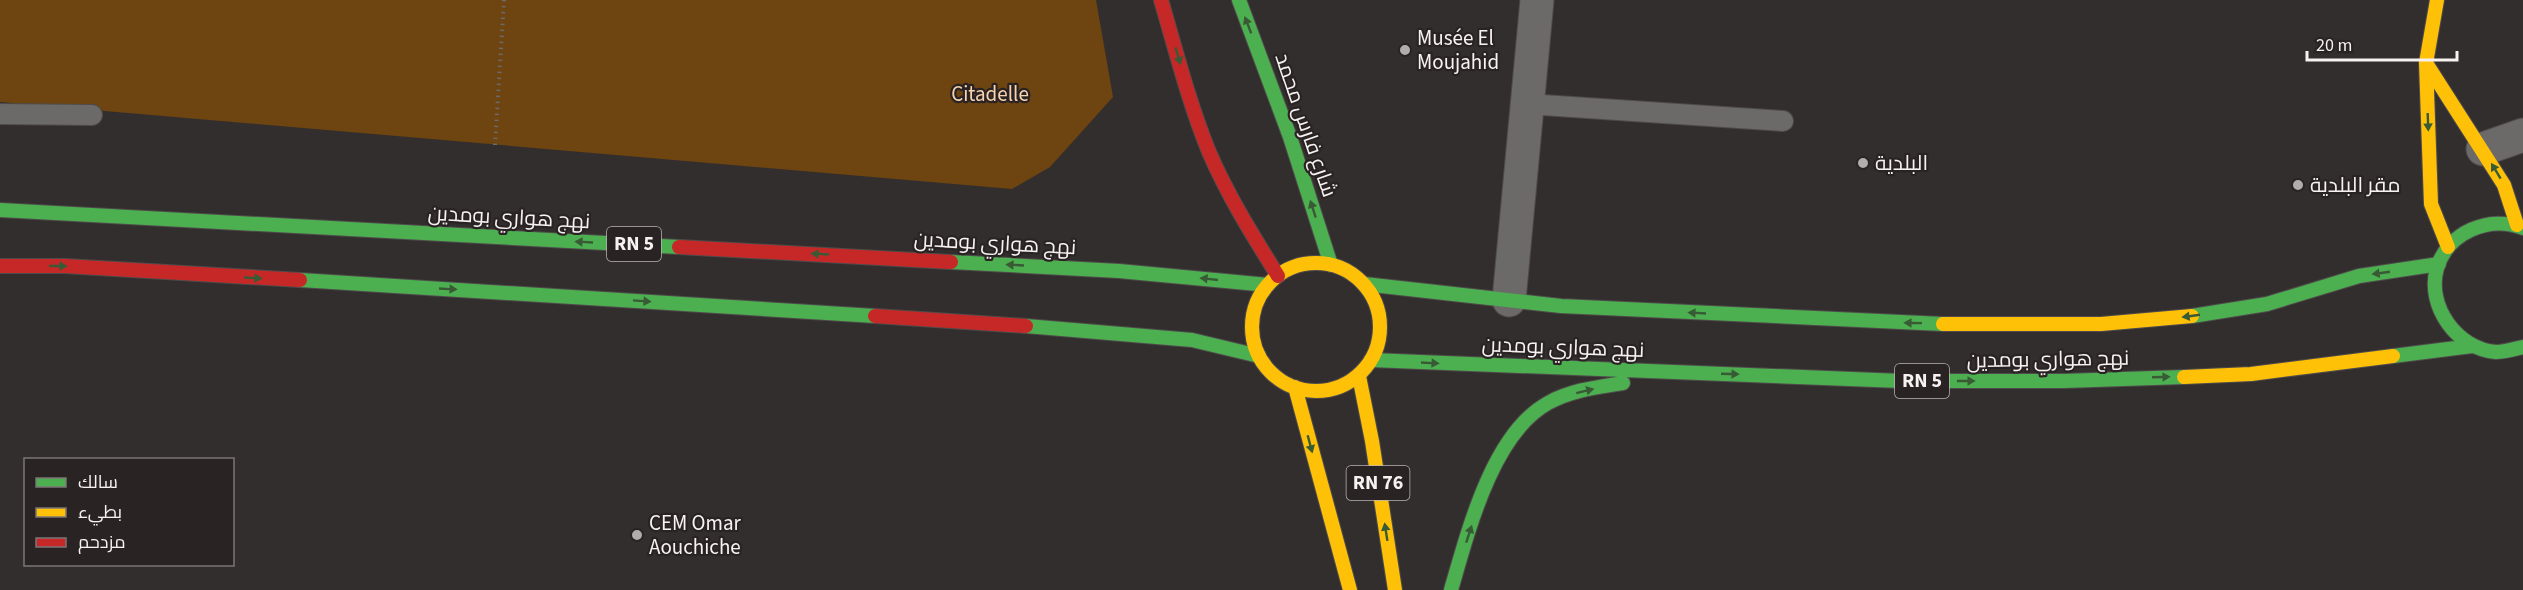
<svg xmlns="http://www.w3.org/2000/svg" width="2523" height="590" font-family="'Source Sans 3',Cairo,sans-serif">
	<rect width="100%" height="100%" fill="#332e2e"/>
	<path fill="#6e4410" d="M0,0h1096l17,97 -63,70 -38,22 -1012,-87z"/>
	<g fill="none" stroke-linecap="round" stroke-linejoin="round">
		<defs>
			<path id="lane" d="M1527,104l256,17
				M0,114l92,1"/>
			<path id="street" d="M2483,149l40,-14
				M1509,300l28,-300"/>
			<path id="fast" d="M1239,0l51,137 41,128
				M0,210l679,37
				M2523,228c-34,-13 -75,4 -86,40 -11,38 20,81 59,84 8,0 19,-3 27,-5
				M951,262l168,9 149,14
				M300,280l575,36
				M1364,284l197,22 382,18
				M2192,316l75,-12 92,-28 80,-12
				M1026,326l166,14 67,16
				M2393,356l79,-10
				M1371,360l530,21h163l120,-4
				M1451,590c17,-58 41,-156 97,-187 23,-13 50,-16 75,-20"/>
			<path id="slow" d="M2437,0l-11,63 5,141 17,43
				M2426,63l78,122 13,40
				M1252 327a64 64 0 1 1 128 0a64 64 0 1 1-128 0Z
				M1943,324h158l91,-8
				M1359,376l13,65 23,149
				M2184,377l67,-3 142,-18
				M1295,387l55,203"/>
			<path id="jam" d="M1161,0c15,51 28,103 48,152 19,44 44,84 69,124
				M679,247l272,15
				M0,266h65l235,14
				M875,316l151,10"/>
		</defs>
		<use href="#lane" stroke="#4f4b4b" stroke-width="22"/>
		<use href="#street" stroke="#4f4b4b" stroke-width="35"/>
		<use href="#fast" stroke="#4f4b4b" stroke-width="16"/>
		<use href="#slow" stroke="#4f4b4b" stroke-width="16"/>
		<use href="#jam" stroke="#4f4b4b" stroke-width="16"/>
		<path stroke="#6d6a6a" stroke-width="4" stroke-dasharray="1.5 4.5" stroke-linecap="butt" d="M495,145l9,-145"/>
		<use href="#lane" stroke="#6c6969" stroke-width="20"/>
		<use href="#street" stroke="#6c6969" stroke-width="33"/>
		<use href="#fast" stroke="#4caf50" stroke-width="14"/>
		<use href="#slow" stroke="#ffc107" stroke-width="14"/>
		<use href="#jam" stroke="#c62828" stroke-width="14"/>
	</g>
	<defs><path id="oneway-solid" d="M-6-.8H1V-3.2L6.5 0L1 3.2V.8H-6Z" transform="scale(1.5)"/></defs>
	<g fill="#385b35">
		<use href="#oneway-solid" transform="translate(1248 25) rotate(-111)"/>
		<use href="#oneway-solid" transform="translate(1178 56) rotate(73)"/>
		<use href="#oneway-solid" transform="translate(2428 122) rotate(88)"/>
		<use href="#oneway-solid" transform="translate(2496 171) rotate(-121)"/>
		<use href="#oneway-solid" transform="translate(1313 209) rotate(-108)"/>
		<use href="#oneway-solid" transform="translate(584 242) rotate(-177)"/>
		<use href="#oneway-solid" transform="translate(820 254) rotate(-177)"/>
		<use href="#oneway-solid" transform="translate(1015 265) rotate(-177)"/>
		<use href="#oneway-solid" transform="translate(58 266) rotate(1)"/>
		<use href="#oneway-solid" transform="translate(2381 273) rotate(172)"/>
		<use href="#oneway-solid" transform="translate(253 278) rotate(3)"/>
		<use href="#oneway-solid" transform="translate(1209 279) rotate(-174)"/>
		<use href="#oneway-solid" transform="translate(448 289) rotate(3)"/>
		<use href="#oneway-solid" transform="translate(642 301) rotate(4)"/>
		<use href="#oneway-solid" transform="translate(1697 313) rotate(-177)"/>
		<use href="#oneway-solid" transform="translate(2191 316) rotate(172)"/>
		<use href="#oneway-solid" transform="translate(1913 323) rotate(-179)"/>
		<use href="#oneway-solid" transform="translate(1430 363) rotate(3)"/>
		<use href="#oneway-solid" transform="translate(1730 374) rotate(2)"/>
		<use href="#oneway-solid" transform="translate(2161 377) rotate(-2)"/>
		<use href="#oneway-solid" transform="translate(1966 381)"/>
		<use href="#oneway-solid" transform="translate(1585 391) rotate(-14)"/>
		<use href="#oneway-solid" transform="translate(1310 444) rotate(75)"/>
		<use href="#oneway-solid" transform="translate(1386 532) rotate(-99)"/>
		<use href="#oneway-solid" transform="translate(1469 534) rotate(-72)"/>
	</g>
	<g fill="#b2adad" stroke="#2a2323" stroke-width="2">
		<circle cx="1405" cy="50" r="6"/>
		<circle cx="1863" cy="163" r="6"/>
		<circle cx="2298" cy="185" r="6"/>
		<circle cx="637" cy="535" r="6"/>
	</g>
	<g text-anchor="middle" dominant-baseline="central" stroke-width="4.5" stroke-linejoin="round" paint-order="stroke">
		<g fill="#2a2323" stroke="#bab4b4" stroke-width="1.5">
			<rect x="607" y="227" width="54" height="34" rx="4.5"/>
			<rect x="1895" y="364" width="54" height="34" rx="4.5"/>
			<rect x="1346.5" y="466" width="63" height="34" rx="4.5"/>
		</g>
		<g font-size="20" font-weight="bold" fill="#f7f2f2">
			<text x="634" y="244">RN 5</text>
			<text x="1922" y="381">RN 5</text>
			<text x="1378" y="483">RN 76</text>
		</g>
		<g font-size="21" fill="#f7f2f2" stroke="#2a2323" text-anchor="start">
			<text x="1417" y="38">Musée El<tspan x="1417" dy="24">Moujahid</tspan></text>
			<text x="1875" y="163">البلدية</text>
			<text x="2310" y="185">مقر البلدية</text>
			<text x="649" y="523">CEM Omar<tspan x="649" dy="24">Aouchiche</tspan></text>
		</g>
		<g font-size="21" fill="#f8d3b0" stroke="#2a2323">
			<text x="990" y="94">Citadelle</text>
		</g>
		<g font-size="21" fill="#f7f2f2" stroke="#2a2323">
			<text transform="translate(1306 125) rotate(71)">شارع فارس محمد</text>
			<text transform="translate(509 217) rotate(3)">نهج هواري بومدين</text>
			<text transform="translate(995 243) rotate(3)">نهج هواري بومدين</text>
			<text transform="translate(1563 347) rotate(2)">نهج هواري بومدين</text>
			<text transform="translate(2048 359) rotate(-1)">نهج هواري بومدين</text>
		</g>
	</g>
	<rect x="24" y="458" width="210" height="108" fill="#2a2323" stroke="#7c7676" stroke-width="1.5"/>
	<rect x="36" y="478" width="30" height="9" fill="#4caf50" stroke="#7c7676" stroke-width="1.5"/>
	<text x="78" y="488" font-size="18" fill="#f7f2f2">سالك</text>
	<rect x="36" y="508" width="30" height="9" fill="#ffc107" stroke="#7c7676" stroke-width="1.5"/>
	<text x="78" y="518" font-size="18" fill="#f7f2f2">بطيء</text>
	<rect x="36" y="538" width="30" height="9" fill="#c62828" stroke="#7c7676" stroke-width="1.5"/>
	<text x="78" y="548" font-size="18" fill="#f7f2f2">مزدحم</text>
	<path d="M2307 51v9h150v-9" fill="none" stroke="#f7f2f2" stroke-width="3"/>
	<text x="2316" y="51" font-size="18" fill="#f7f2f2" stroke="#2a2323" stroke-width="4.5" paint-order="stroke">20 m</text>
</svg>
